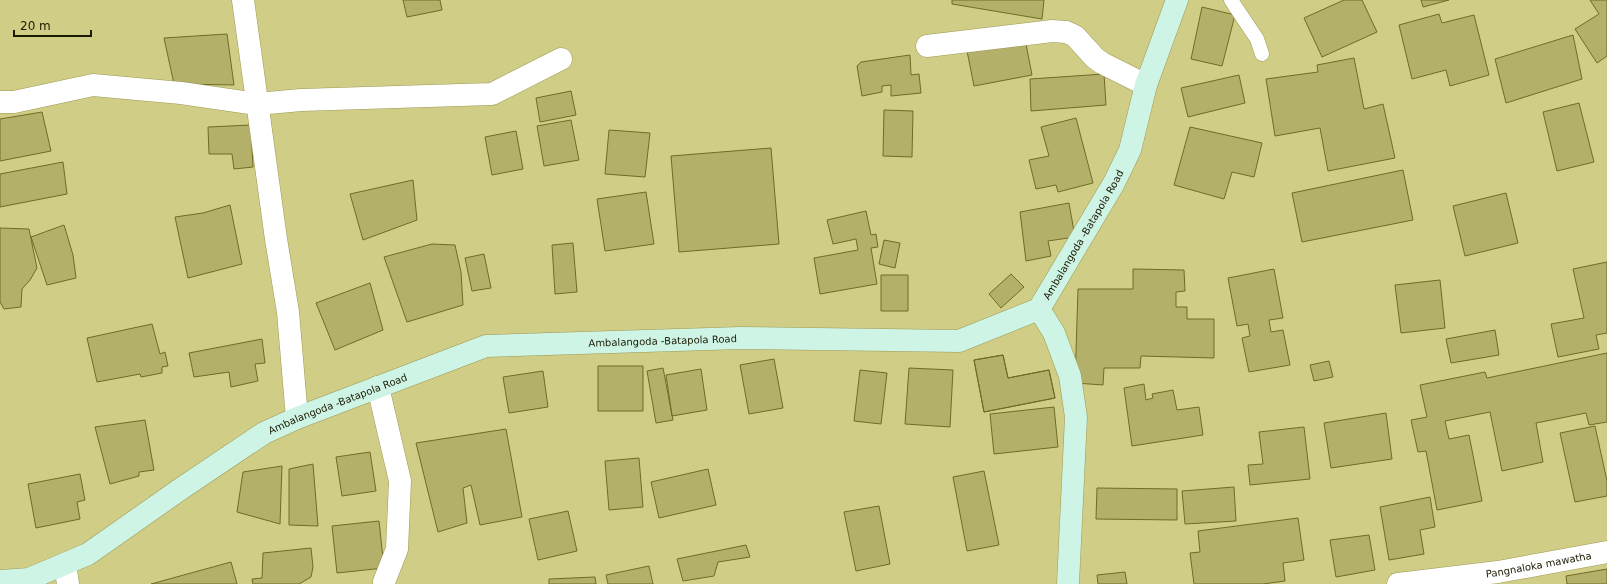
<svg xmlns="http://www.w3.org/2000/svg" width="1607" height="584" font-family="'DejaVu Sans',sans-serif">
	<rect width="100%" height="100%" fill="#d0cd86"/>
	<path fill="#b3b06a" stroke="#706c25" d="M403,0h37l2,10 -35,7z
		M952,0h92l-2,19 -90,-15z
		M1344,0h18l15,32 -55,25 -18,-39z
		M1421,0h28l-26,7z
		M1590,0h17v56l-10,7 -22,-34 24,-15z
		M1202,7l33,8 -13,51 -31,-7z
		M1439,14l3,9 32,-8 15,60 -39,11 -4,-16 -34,9 -13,-54z
		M227,34l7,51 -60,-1 -10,-46z
		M1573,35l9,44 -76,24 -11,-44z
		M1025,39l7,36 -58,11 -7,-35z
		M910,55l1,20 8,-1 2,19 -30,3v-11l-9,1v6l-20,4 -5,-30 4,-4z
		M1354,58l10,51 19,-5 12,54 -67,13 -8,-43 -45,8 -9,-57 52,-7 -1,-7z
		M1104,74l2,31 -75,6 -1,-32z
		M1239,75l6,28 -57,14 -7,-29z
		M571,91l5,24 -36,7 -4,-24z
		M1579,103l15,59 -37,9 -14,-59z
		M884,110l29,1 -1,46 -29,-1z
		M42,112l9,39 -51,10v-42z
		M1076,118l17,65 -35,9 -2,-7 -20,4 -7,-29 20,-4 -8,-29z
		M571,120l8,40 -35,6 -7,-40z
		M251,125l2,42 -19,2 -2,-15h-23l-1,-27z
		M1190,127l72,16 -8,34 -22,-5 -8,27 -50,-14z
		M609,130l41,3 -5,44 -40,-3z
		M516,131l7,38 -31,6 -7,-38z
		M771,148l8,96 -100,8 -8,-96z
		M63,162l4,32 -67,13v-33z
		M1403,170l10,50 -111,22 -10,-49z
		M413,180l4,40 -54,20 -13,-46z
		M646,192l8,52 -49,7 -8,-52z
		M1506,193l12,50 -53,13 -12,-50z
		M1069,203l6,34 -27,4 3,15 -25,5 -6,-49z
		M230,205l12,59 -54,14 -13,-61 28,-4z
		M866,211l5,24 5,-1 2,13 -7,1 6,36 -57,10 -6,-36 44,-8 -2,-11 -23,5 -6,-24z
		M64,225l9,30 3,23 -29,7 -16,-48z
		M0,228l29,1 8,39 -7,12 -8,9 -1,18 -17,2 -4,-7z
		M884,240l16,3 -5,25 -16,-4z
		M573,243l4,49 -22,2 -3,-49z
		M432,244l23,1 6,27 2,33 -56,17 -23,-65z
		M484,254l7,34 -19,3 -7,-33z
		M1607,262v71l-11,2 3,14 -41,8 -7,-33 33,-6 -11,-49z
		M1133,269l51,1 1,21 -9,1v15h11v12h27v39l-73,-2 -1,12h-36l-1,17 -28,-2 3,-94h55z
		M1274,269l9,49 -14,2 2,12 12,-2 7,35 -41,7 -7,-34 8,-2 -2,-12 -11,2 -9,-48z
		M1011,274l13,13 -23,21 -12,-14z
		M881,275h27v36h-27z
		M1440,280l5,48 -44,5 -6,-48z
		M370,283l13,47 -48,20 -19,-47z
		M152,324l8,30 5,-2 3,14 -6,1v6l-21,4 -1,-3 -43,8 -10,-44z
		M1495,330l4,25 -48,8 -5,-24z
		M262,339l3,24 -10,1 3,17 -27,6 -2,-15 -35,5 -5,-24z
		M1607,353v69l-18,3 -3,-12 -50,10 7,39 -41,9 -12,-59 -45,9 4,18 20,-4 13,66 -45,9 -11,-59 -8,1 -7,-32 16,-3 -7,-32 65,-13 2,6z
		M1003,355l5,23 41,-8 6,28 -71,14 -10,-52z
		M1003,355l5,23 41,-8 6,28 -71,14 -10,-52z
		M774,359l9,49 -34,6 -9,-49z
		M1329,361l4,16 -19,4 -4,-16z
		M598,366h45v45h-45z
		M663,368l10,52 -17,3 -9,-52z
		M909,368l44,2 -3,57 -45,-3z
		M701,369l6,41 -35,6 -6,-41z
		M860,370l27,3 -6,51 -27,-3z
		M543,371l5,36 -39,6 -6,-36z
		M1144,384l2,16 7,-2 -1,-4 21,-4 4,20 22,-3 4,28 -71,11 -8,-58z
		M1054,407l4,40 -64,7 -4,-40z
		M1386,413l6,46 -61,9 -7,-45z
		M145,420l9,50 -15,2v4l-29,8 -15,-57z
		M1595,426l12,55v15l-32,6 -15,-69z
		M1304,427l6,52 -60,6 -2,-20 15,-1 -4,-32z
		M506,429l16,88 -42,8 -9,-40 -8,3 4,35 -29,9 -22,-89z
		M370,452l6,39 -34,5 -6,-39z
		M639,458l4,49 -34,3 -4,-49z
		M313,464l5,62 -29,-1v-56z
		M282,466l-2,58 -43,-12 6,-40z
		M708,469l8,36 -57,13 -8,-36z
		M984,471l15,74 -32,6 -14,-74z
		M80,474l5,26 -8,2 3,17 -44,9 -8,-44z
		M1234,487l2,34 -51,3 -3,-33z
		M1097,488l80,1v31l-81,-1z
		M1430,497l5,30 -15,3 4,24 -35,6 -9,-53z
		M879,506l11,58 -34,7 -12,-59z
		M568,511l9,40 -39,9 -9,-41z
		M1298,518l6,42 -21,3 2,18 -22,3h-69l-4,-31 10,-1 -2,-21z
		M379,521l5,47 -47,5 -5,-47z
		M1369,535l6,35 -39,7 -6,-37z
		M746,545l4,12 -32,5 -4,14 -31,5 -6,-22z
		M311,548l2,19 -2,10 -12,7h-46l-1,-5 10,-1 1,-25z
		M231,562l6,22h-86z
		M649,566l4,18h-45l-2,-9z
		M1607,569v15h-40l-1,-8z
		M1125,572l2,12h-29l-1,-9z
		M595,577l1,7h-47v-5z"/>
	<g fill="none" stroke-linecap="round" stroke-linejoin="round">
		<defs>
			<path id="lane" d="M1231,0l26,39 5,15"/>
			<g id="street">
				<path d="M243,0l33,239 12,73 9,106"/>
				<path d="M927,46l125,-15 14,1 9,4 20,22 7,5 44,22"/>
				<path d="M0,102h14l79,-17 88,8 76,11 44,-4 191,-6 69,-35"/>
				<path d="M378,387l22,94 -3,68 -13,33"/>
				<path d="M65,564l3,20"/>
				<path id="s1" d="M1398,584l100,-12 109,-20"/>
			</g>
			<g id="secondary">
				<path d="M1039,309l15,24 16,43 6,41 -8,167"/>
				<path id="s2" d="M0,581l29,-2 59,-25 94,-66 82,-55 33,-15 189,-72 255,-8 218,3 80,-32 75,-126 16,-33 16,-65 31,-85"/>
			</g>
		</defs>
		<use href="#lane" stroke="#9d9954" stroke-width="15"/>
		<use href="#street" stroke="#9d9954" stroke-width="23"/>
		<use href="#secondary" stroke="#9d9954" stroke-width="23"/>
		<use href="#lane" stroke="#fff" stroke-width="14"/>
		<use href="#street" stroke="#fff" stroke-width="22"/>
		<use href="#secondary" stroke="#cef4e6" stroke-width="22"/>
	</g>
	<g text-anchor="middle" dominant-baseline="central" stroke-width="3.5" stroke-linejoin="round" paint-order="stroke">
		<g font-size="10" fill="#1c1a00" stroke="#d0cd86">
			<text stroke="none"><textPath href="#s2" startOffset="1191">Ambalangoda -Batapola Road</textPath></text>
			<text stroke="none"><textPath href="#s2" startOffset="722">Ambalangoda -Batapola Road</textPath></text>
			<text stroke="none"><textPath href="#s2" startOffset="386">Ambalangoda -Batapola Road</textPath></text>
			<text stroke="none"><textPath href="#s1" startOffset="142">Pangnaloka mawatha</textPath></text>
		</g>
	</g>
	<path d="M14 30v6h77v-6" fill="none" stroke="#1c1a00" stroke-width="2"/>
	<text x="20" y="30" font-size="12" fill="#1c1a00" stroke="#d0cd86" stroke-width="3" paint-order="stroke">20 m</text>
</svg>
